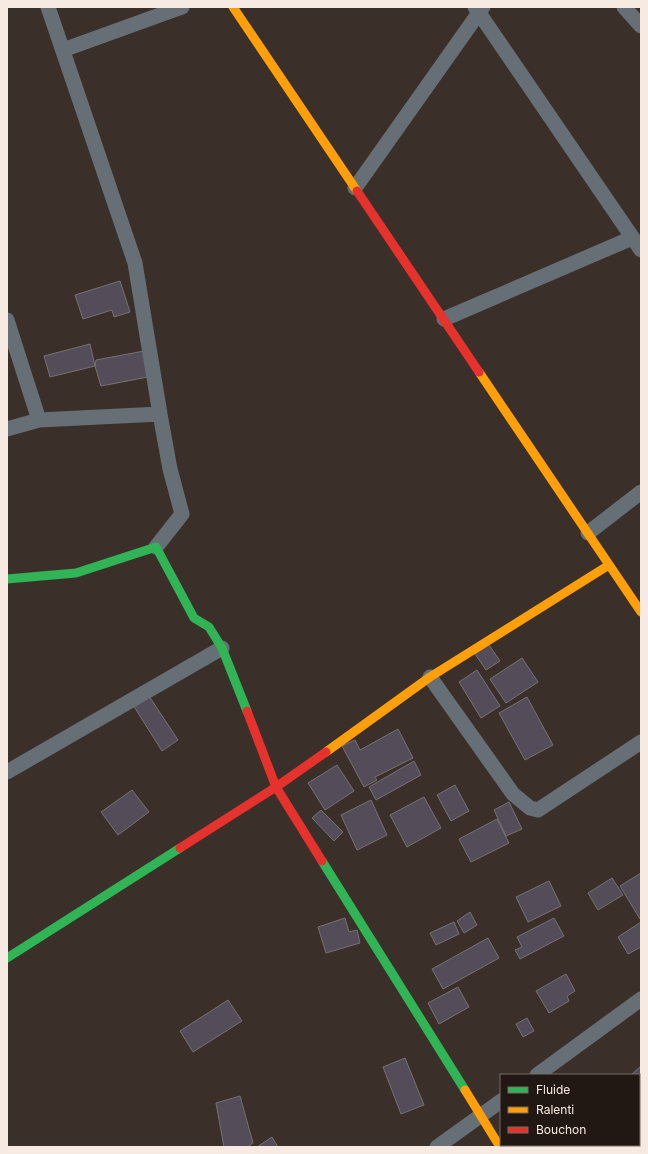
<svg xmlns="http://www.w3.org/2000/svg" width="648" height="1154" font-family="Inter,sans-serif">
	<rect width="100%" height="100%" fill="#3b3029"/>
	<path fill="#544c58" stroke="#767173" d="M120,281l10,31 -16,5 -2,-7 -29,9 -8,-24z
		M90,344l5,22 -45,11 -6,-21z
		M144,351l4,26 -47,9 -6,-20 1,-6z
		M489,645l11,16 -14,9 -11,-16z
		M522,658l16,24 -32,21 -16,-24z
		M477,670l23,36 -19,12 -22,-36z
		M149,696l29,44 -16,11 -29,-46z
		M527,697l26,48 -28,15 -26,-47z
		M398,729l15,29 -38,19 2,3 -13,7 -22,-41 13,-6 5,10z
		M414,761l7,14 -45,25 -7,-13z
		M337,765l17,26 -29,19 -17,-27z
		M455,785l14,26 -18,10 -14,-26z
		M132,790l17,22 -31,23 -17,-23z
		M424,797l17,31 -34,19 -17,-32z
		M371,800l16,35 -30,15 -16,-35z
		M509,802l13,27 -16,7 -12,-26z
		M321,810l22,22 -9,9 -22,-23z
		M497,819l12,24 -38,19 -12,-23z
		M641,873v46h-1l-20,-33z
		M612,878l11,17 -25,15 -10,-17z
		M549,881l12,25 -33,16 -12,-25z
		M470,912l7,13 -13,8 -7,-12z
		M345,918l4,14 8,-2 3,13 -34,10 -8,-26z
		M554,918l10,18 -44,23 -5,-9 7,-3 -5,-10z
		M454,922l5,12 -23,11 -6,-12z
		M641,922v25l-13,7 -10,-17z
		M488,938l11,20 -56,31 -11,-20z
		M566,974l9,17 -8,5 2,5 -20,12 -13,-22z
		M458,987l11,20 -30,17 -11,-21z
		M228,1000l14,21 -49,31 -13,-21z
		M527,1018l7,13 -11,6 -7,-13z
		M405,1058l19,47 -23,9 -18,-47z
		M641,1066v24l-2,-2v-13h-8z
		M240,1096l13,47 -5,4h-24l-8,-44z
		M272,1137l6,10h-21z"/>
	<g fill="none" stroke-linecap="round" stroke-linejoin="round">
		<path stroke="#666f75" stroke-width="15" d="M475,7l166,243
			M624,7l17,19
			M63,50l119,-43
			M355,188l128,-181
			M444,319l188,-81
			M7,320l32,100
			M7,429l32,-9 121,-6 -25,-151 -87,-256
			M588,533l53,-41
			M156,547l26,-33 -12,-45 -10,-55
			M430,677l83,117 17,14 8,2 103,-68
			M7,772l215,-124
			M537,1075l104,-76
			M437,1147l64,-46"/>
		<path stroke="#30b455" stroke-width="9" d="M7,579l69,-6 80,-26 38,71 15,9 13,21 25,63
			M322,861l143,229
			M7,958l173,-110"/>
		<path stroke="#ff9f0a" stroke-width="9" d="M233,7l124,184
			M479,372l162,240
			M326,752l104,-75 179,-112
			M465,1090l35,57"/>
		<path stroke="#e5322d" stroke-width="9" d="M357,191l122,181
			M247,711l29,76 46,74
			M180,848l96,-61 50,-35"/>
	</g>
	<rect width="648" height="1154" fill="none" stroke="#f7eae2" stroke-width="16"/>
	<rect x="500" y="1074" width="140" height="72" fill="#221813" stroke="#776c66"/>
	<rect x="508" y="1087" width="20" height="6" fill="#30b455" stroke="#776c66"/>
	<text x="536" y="1094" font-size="12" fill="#f7eae2">Fluide</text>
	<rect x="508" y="1107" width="20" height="6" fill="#ff9f0a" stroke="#776c66"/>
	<text x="536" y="1114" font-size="12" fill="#f7eae2">Ralenti</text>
	<rect x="508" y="1127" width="20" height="6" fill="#e5322d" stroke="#776c66"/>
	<text x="536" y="1134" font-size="12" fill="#f7eae2">Bouchon</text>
</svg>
